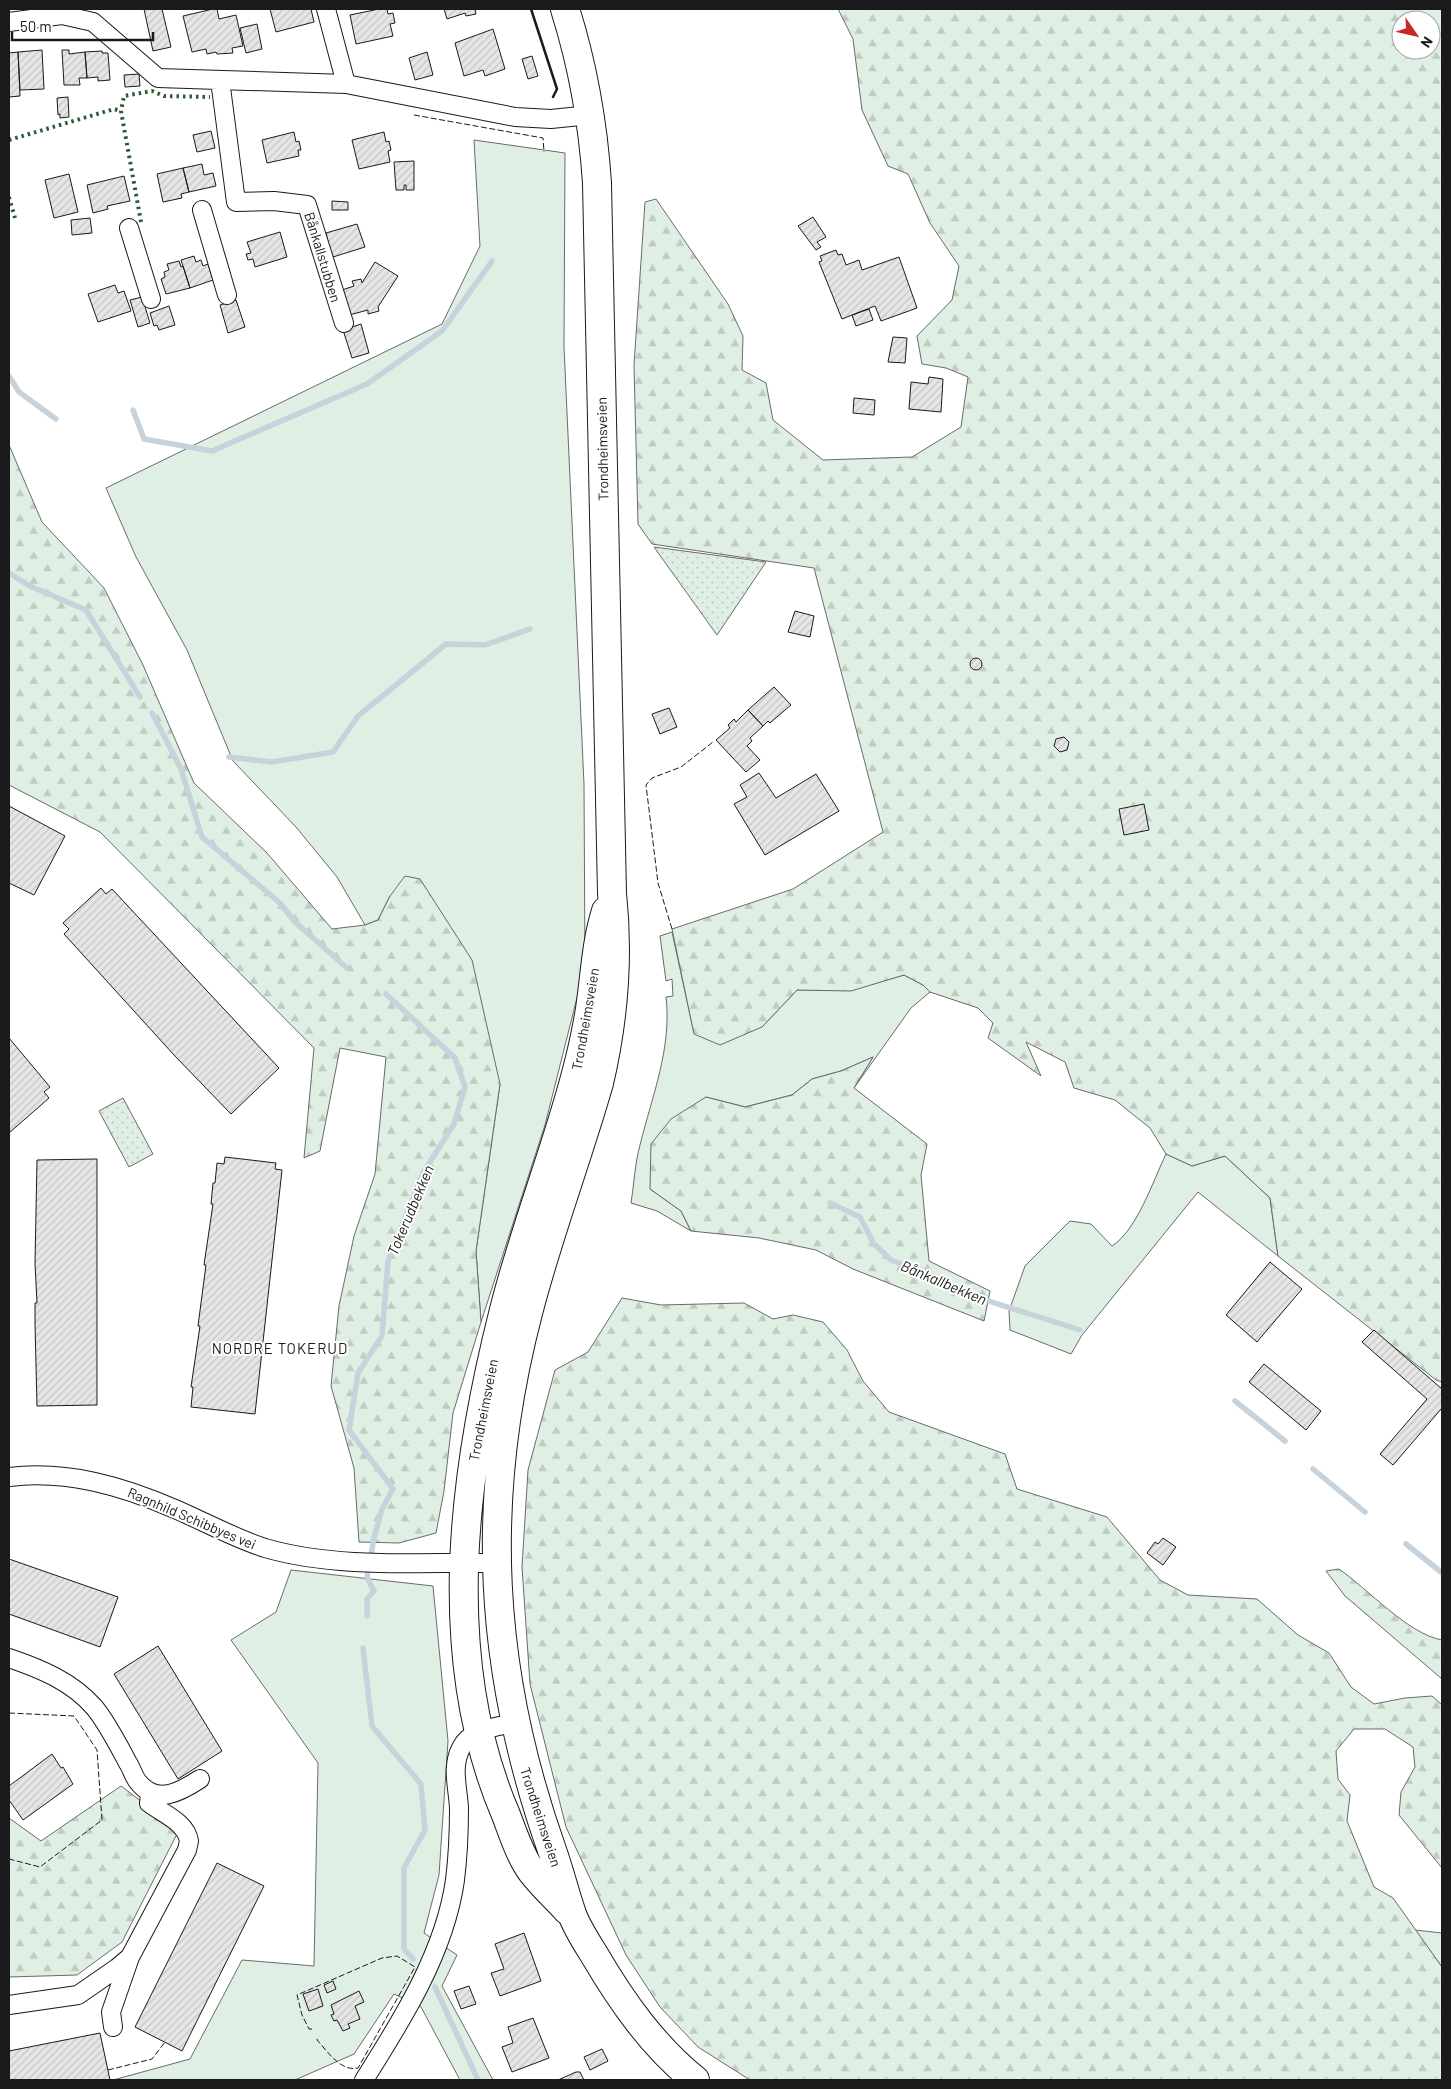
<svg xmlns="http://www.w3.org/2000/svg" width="1451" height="2089" font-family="Barlow,sans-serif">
	<defs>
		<pattern id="forest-firs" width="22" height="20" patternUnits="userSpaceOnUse" patternTransform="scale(1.25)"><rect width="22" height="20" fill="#e0efe3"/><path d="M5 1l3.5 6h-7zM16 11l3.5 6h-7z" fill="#c0ccc2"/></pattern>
		<pattern id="park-dots" width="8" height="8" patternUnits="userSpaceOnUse" patternTransform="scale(1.25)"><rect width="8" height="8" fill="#e0efe3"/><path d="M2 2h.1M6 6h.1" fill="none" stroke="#c0ccc2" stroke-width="1.8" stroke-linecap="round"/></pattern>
		<pattern id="building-hatch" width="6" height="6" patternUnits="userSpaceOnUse" patternTransform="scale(1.25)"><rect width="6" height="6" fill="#e6e6e6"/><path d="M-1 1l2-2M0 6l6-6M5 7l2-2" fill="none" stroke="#c5c5c5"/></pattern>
	</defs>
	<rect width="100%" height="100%" fill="#fff"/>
	<path fill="#e0efe3" stroke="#6a6a6a" d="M474,140l91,13 -1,194 20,437 1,182 -40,159 -64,197 -5,-71 24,-167 -110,-188 -12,24 -13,5 -28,-48 -41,-50 -63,-66 -46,-111 -51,-93 -30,-69 336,-164 38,-78z
		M672,932l22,101 68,-6 35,-37h54l53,-15 19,10 7,7 -19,16 -57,80 19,-31 -32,14 -29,8 -20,16 -47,12 -39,-10 -56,92 31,22 10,20 -34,-20 -26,-8c3,-19 4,-40 9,-58 12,-49 32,-97 26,-148l7,-1 -1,-17 -6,2 -6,-45z
		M1166,1154l26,12 33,-10 45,42 8,58 -80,-64 -116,143 -11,19 -61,-24 -1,-19 16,-45 45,-45 21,3 21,22c25,-16 41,-65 54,-92z
		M291,1570l142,16 15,155 -9,134 -15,58 33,22 -15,31 51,94h-33l-39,-73 -27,-13 -40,60 -59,26h-182l77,-21 52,-99 72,6 4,-203 -87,-123 45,-28z
		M1415,1930l27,3v34z"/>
	<path fill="url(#forest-firs)" stroke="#6a6a6a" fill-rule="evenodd" d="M838,9h604v1373l-6,-2 -158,-124 -8,-58 -45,-42 -33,10 -26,-12 -16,-26 -35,-28 -41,-12 -9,-26 -39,-20 15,34 -53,-38 5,-15 -15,-15 -48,-16 -7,-7 -19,-10 -53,16 -54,-1 -35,37 -42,18 -26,-11 -22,-105 121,-40 90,-57 -69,-264 -162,-24 -14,-20 -4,-159 11,-163 11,-3 72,105 15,32 -1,34 24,13 7,37 50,40 89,-3 49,-30 7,-50 -22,-9 -24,-4 -5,-28 35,-36 7,-34 -29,-43 -22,-49 -20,-8 -26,-56 -9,-71zM1401,20h30v30h-30z
		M9,445l33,77 62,66 39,77 51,118 73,70 65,76 33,-4 13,-5 12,-24 15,-20 15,3 52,81 28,124 -24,167 5,71 -28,91 -9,78 -8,42 -37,10 -40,-1 -5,-74 -23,-82 8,-80 15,-70 21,-62 11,-117 -46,-9 -20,103 -16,7 10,-110 -214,-216 -91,-47z
		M873,1057l-19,31 73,56 -6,31 8,86 61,30 -6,30 -131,-52 -37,-19 -57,-12 -68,-7 -10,-20 -31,-22 1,-45 20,-25 35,-22 39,10 47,-12 20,-16 29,-8z
		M622,1298l39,7 83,-2 29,16 20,-4 30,7 24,28 16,31 26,31 116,42 12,35 90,28 53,63 28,15 69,4 41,36 31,18 22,34 23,17 31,-6 27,-2 10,9v163l-43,-53 2,-23 14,-25 -2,-20 -28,-18h-31l-18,22 2,28 12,16 -3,26 27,66 19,11 49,69v113h-692l-52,-33 -38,-40 -34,-52 -60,-128 -36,-143 -8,-117 6,-97 27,-100 33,-18z
		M1339,1569c29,20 69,65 103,71v39l-97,-83 -19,-25z
		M121,1786l58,44 -57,112 -45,33 -68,2v-159l32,23z"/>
	<path fill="url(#park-dots)" stroke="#6a6a6a" d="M654,547l112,15 -49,73z
		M123,1098l30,56 -24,13 -30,-56z"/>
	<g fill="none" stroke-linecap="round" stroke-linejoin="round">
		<path stroke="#c6d2dc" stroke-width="5.5" d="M9,376l10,16 37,27
			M133,410l11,29 68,12 155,-67 75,-53 50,-70
			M9,573l21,13 56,24 54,87
			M152,713l29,56 21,68 78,66 15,19 52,46
			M229,757l43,5 61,-10 25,-36 88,-72 39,1 45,-16
			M830,1203l30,14 14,27 17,16 47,18c11,10 29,10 41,20l101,32
			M1235,1401l50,40
			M1313,1469l52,43
			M1406,1544l35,28
			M367,1616v-17l7,-8 -7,-14 7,-39 8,-29 11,-20 -44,-59 9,-57 24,-37 6,-75 35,-88 31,-49 11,-37 -10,-29 -69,-64
			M363,1648l9,78 49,58 4,46 -21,38v81l9,10
			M435,1987l43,93"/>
	</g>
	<path fill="url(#building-hatch)" stroke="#1a1a1a" d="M144,9h18l9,38 -18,4z
		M213,9h4l2,10 17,-4 7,31 -11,2 1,5 -16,1 -1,-2 -9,2 -1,-5 -14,3 -9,-36z
		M270,9h41l3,13 -38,10z
		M379,9h8l1,5 5,-1 2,10 -5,1 3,12 -37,8 -6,-29z
		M444,9h35l-4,1 1,4 -10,2 -1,-3 -18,6z
		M257,24l5,25 -16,4 -6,-25z
		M493,29l12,40 -20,7 -2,-6 -19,6 -9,-33z
		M42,50l2,39 -24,1 -2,-38z
		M62,50h7v4l16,-2 2,26h-8l1,7h-16z
		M102,51v2h6l2,27 -12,1v-4l-11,1 -2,-26z
		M18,52l2,44 -11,1v-44z
		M427,52l6,23 -18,5 -6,-22z
		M532,56l6,20 -10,3 -6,-20z
		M139,74l1,12 -15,1 -1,-12z
		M68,97l1,20 -9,1v-4l-2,1 -1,-17z
		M211,131l4,17 -18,4 -4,-17z
		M294,132l2,10 3,-1 2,9h-3l1,6 -32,7 -5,-23z
		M384,132l2,10 3,-1 2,9 -3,1 2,11 -31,7 -7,-29z
		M414,161v29h-8v-5h-2v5h-8l-2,-28z
		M202,164l2,11 9,-2 3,13 -27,6 -6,-24z
		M183,168l6,24 -8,2 1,4 -19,4 -6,-28z
		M69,174l9,38 -24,6 -9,-38z
		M124,176l6,25 -23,5 1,3 -15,4 -6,-28z
		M332,201l16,1v8h-16z
		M813,217l13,20 -9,5 4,5 -5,3 -18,-24z
		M90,218l2,15 -20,2 -1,-15z
		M357,224l8,23 -32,10 -1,-3 -5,2 -4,-12 5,-2 -2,-9z
		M280,232l7,25 -32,10 -2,-8 -5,1 -2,-6 5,-1 -4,-11z
		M836,250l2,5 4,-1 4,11 13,-5 3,10 37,-13 18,51 -36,13 -6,-15 -33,13 -23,-57 3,-1 -2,-5z
		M194,256l2,6 5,-2 2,6 5,-2 5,16 -23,8 -9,-28z
		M179,261l2,6 2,-1 7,22 -24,6 -5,-15 4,-2 -1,-5 5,-2 -2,-6z
		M375,262l23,14 -20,31 1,4 -11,3v-4l-19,5 -7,-25 12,-4 -2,-5 9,-2 1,4z
		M115,285l3,8 6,-2 7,20 -33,11 -10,-28z
		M142,297l8,26 -12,4 -8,-27z
		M236,300l9,27 -17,6 -8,-28z
		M169,306l6,19 -16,5 -2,-5 -3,1 -4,-13z
		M869,309l4,11 -17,6 -4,-11z
		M361,324l8,29 -17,5 -9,-28z
		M893,337l14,1 -2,25 -17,-1z
		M929,377l14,2 -2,33 -32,-3 2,-27 17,2z
		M854,398l21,2 -1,15 -21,-2z
		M795,611l19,5 -4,21 -22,-5z
		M970 664a6 6 0 1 1 12 0a6 6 0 1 1-12 0Z
		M774,687l17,18 -21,18 -2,-2 -5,5 -15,-16z
		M669,708l8,19 -17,7 -8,-20z
		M748,710l15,16 -13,12 2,3 -5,5 13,14 -14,12 -30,-32 14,-12 -2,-3 6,-6 2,3z
		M1064,737l5,5 -2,8 -7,2 -6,-6 2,-7z
		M759,773l17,25 40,-24 23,37 -74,44 -31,-51 13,-7 -7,-12z
		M1144,804l5,26 -25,5 -5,-26z
		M9,806l56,30 -31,59 -25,-12z
		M101,888l5,6 6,-5 167,179 -48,46 -57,-59 -110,-121 5,-5 -6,-6z
		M9,1038l41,49 -6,5 5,6 -40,35z
		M225,1157l51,6 -1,6 7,1 -27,244 -64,-7 2,-20h-2l9,-61h-2l8,-61h-2l9,-61h-2l2,-21h2l2,-20 7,1z
		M97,1159v246l-60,1 -2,-82v-21h2l-2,-40 2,-103z
		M1270,1262l32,27 -45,53 -31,-27z
		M1374,1330l68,59v19l-49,57 -13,-11 47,-55 -65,-57z
		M1264,1364l57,47 -15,19 -57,-48z
		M1163,1538l13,9 -13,18 -16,-12 8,-11 3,2z
		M9,1559l109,38 -18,50 -91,-33z
		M158,1646l64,105 -44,28 -64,-105z
		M52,1754l9,14 2,-1 10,17 -50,36 -14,-20v-14z
		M217,1863l47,23 -82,165 -47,-24z
		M524,1933l17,48 -41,15 -9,-23 13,-4 -9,-25z
		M333,1981l3,8 -9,4 -3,-8z
		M469,1986l7,18 -15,5 -7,-18z
		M318,1989l5,17 -14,5 -6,-17z
		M359,1991l5,11 -9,4 5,13 -12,5 2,4 -7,3 -6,-11 -3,1 -3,-6 3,-1 -3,-9z
		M533,2018l16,40 -37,14 -10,-25 11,-4 -5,-16z
		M100,2033l10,47h-101v-29z
		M602,2049l6,12 -18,9 -6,-13z
		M576,2072h4l4,8h-26z"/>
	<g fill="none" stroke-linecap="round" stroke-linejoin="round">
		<defs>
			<path id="minor" d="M326,9l20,75
				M9,22l53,-7 31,7 65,56 188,6 169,33 36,2 39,-4
				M220,80l16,122 38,-1 33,4 37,118
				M202,210l25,85
				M129,228l22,71
				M9,1477c58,-7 113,9 166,32 30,13 59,29 90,39 72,21 157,14 231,15
				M9,1658c32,11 62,23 85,49 12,14 25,39 34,56 4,6 6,15 11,20 18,22 41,9 61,-4
				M9,2005l69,-10 39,-27 13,-11 57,-107 2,-9c-3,-19 -26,-27 -40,-38l1,-9
				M113,2027l-2,-15 19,-55
				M364,2080c38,-60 81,-128 91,-200 3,-24 4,-48 4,-72 -1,-20 -8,-41 2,-60 9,-19 35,-21 53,-25"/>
			<path id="trunk" d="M565,9c18,57 28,114 32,174l15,710c7,65 2,126 -13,190 -22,77 -51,152 -71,230 -49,187 -40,358 25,540 7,20 12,41 19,61 5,14 15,29 23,42 27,46 58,90 100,124
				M567,1910c-11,-12 -25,-25 -35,-38 -12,-16 -19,-39 -26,-57 -68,-158 -43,-343 -2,-505 19,-76 48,-149 69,-225 7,-25 13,-51 17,-76 5,-34 6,-66 16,-98"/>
		</defs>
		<use href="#minor" stroke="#1a1a1a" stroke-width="20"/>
		<use href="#trunk" stroke="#1a1a1a" stroke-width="30"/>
		<use href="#minor" stroke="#fff" stroke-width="18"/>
		<use href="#trunk" stroke="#fff" stroke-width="28"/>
		<path stroke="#2b5a34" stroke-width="4" stroke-dasharray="2.5 4" stroke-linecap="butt" d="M9,140l105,-31 7,2
			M9,197l6,21
			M141,222l-20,-111 3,-15 28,-5 12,5 46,1"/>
		<path stroke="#1a1a1a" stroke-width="1" stroke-dasharray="6 2.5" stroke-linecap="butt" d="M414,115l129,23 1,14
			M672,929l-14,-46 -12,-98 6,-7 29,-11 32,-25
			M9,1713l65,3 23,34 5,70 -62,47 -31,-8
			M312,2029h-3l-7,-14 -5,-20 85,-37 15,-2 18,11 -57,101c-17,4 -30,-16 -41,-28l1,-3
			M108,2070l44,-11 13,-17"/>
		<path stroke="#1a1a1a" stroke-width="2.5" d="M531,9l26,80 -4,8"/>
	</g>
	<g text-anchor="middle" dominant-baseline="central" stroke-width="4" stroke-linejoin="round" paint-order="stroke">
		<g font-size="14" fill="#1a1a1a" stroke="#fff">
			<text transform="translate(323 257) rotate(73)">Bånkallstubben</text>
			<text transform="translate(602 449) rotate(-91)">Trondheimsveien</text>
			<text transform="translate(585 1019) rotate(-80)">Trondheimsveien</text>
			<text transform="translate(483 1410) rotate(-79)">Trondheimsveien</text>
			<text transform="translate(192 1518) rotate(23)">Ragnhild Schibbyes vei</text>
			<text transform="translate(541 1817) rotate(72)">Trondheimsveien</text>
		</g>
		<g font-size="15" font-style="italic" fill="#1a1a1a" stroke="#fff">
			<text transform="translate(410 1210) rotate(-67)">Tokerudbekken</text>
			<text transform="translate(944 1282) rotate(23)">Bånkallbekken</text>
		</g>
		<g font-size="15" letter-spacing="1" fill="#1a1a1a" stroke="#fff">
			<text x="280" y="1348">NORDRE TOKERUD</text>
		</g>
	</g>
	<rect width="1451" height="2089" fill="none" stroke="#1a1a1a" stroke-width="20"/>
	<g transform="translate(1416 35) rotate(124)"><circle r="24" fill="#ffffff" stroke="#a3a3a3"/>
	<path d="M0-4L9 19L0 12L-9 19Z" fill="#c62828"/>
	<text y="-8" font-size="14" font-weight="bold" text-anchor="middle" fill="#1a1a1a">N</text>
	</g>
	<path d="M12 32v8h141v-8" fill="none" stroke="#1a1a1a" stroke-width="2.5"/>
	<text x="20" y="32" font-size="15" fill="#1a1a1a" stroke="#ffffff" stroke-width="4" paint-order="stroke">50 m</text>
</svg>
